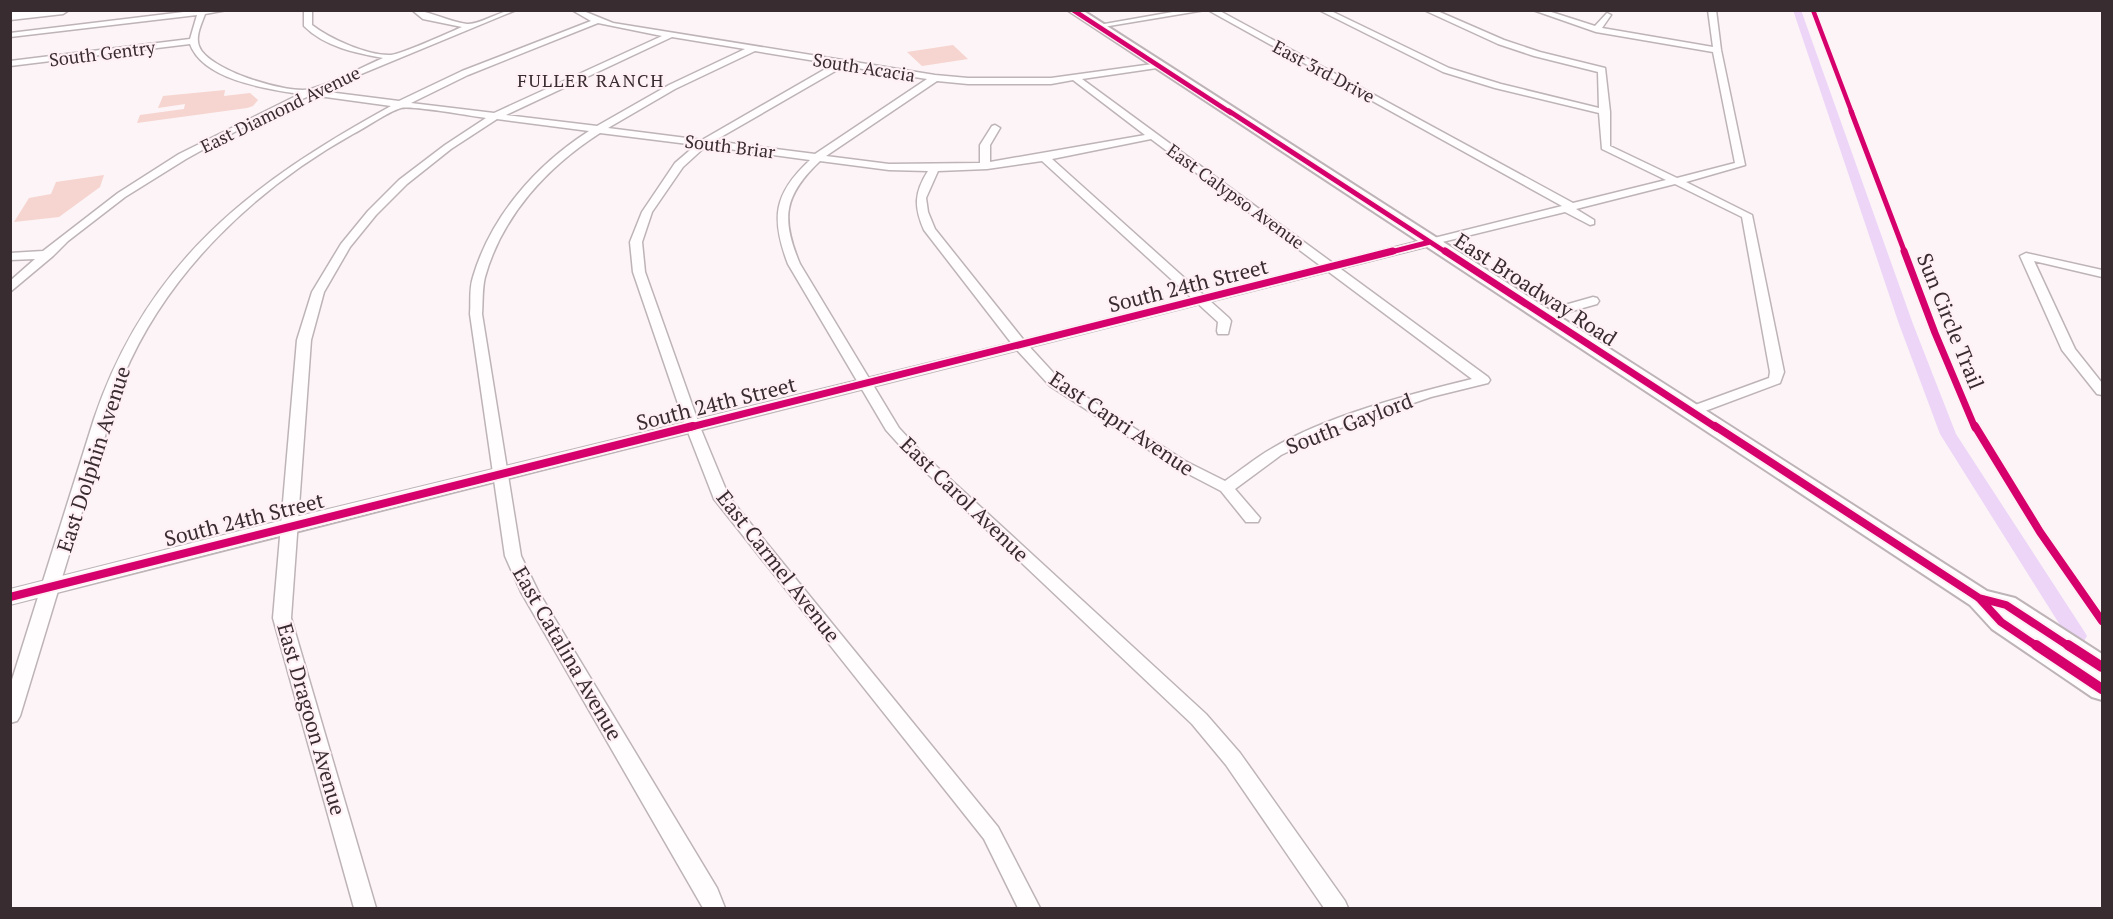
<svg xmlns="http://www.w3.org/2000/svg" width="2113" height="919" font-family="'PT Serif',serif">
	<rect width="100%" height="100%" fill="#fcf4f6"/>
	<path fill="#f6d4cf" d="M953,45l15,14 -46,7 -15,-14z
		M225,90l-1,6 26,-3 8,7 -5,6 -6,2 -110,15 3,-8 44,-6 1,-5 -27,4 5,-12z
		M104,175l-4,12 -41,30 -45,5 15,-24 22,-4 5,-12z"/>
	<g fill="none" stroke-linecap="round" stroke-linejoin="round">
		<path fill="#edd5f8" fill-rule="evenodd" d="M1793,10h8l112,314 43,110 128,197 3,5 -3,5 -7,2 -7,-2 -130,-207 -41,-110z"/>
		<defs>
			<path id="minor" d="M200,10h27l-22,4c-3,9 -10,22 -6,32 8,24 90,49 112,43 25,-7 49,-21 72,-31 -27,-5 -58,-11 -79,-32v-16h8v15c18,14 56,31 79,30 11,-1 57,-22 71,-28l-39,-8 -11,-9c16,0 37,12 55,14 14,1 32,-14 49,-14l-196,81 79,10 63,-30 129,-50 -19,-11h9l32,13 322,52 33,3h83l109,-15 1,2 -4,3 -75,11 406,298 2,3 -2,3 -57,14 -102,35 -48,23 -46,34 25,29 -2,4h-12l-25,-31 -46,-24 -125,-81 -34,-37 -92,-119c-10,-23 -10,-37 4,-59l-39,-1 -69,-9c-37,35 -39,58 -20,103l99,164 25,27 282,259 34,39 105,148 3,7h-24l-98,-143 -34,-41 -278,-263 -28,-31 -98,-166c-17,-45 -15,-70 22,-104l-104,-14 -23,21 -31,45 -10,30 3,30 55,155 29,70 269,330 42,81h-22l-34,-69 -270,-340 -28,-72 -53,-155 -3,-30 12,-30 33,-49 21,-18 -96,-12c-53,34 -98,83 -115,144 -3,12 -2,25 -3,37l39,242 17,35 179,297 8,20h-22l-182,-316 -16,-36 -35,-242c1,-12 -1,-25 3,-37 18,-61 63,-112 116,-146l-92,-12 -46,30 -44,35 -31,31 -26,32 -26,45 -13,48 -20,278 85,290h-22l-81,-290 24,-278 15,-48 29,-48 27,-33 31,-31 46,-35 41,-27c-14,-2 -76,-13 -85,-10 -14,4 -34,19 -48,26 -98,55 -186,138 -230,243l-103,339 -3,5 -7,2v-37l84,-267c53,-157 157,-236 297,-313l-80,-11 -62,29 -63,35 -61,38 -57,44 -15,15 -43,36v-11l25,-22 -25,1v-7l33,-2 75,-58 61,-39 121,-60c-33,-5 -97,-14 -110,-50l-180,22v-5l180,-22 7,-24 -187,22v-4zM598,23l64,13 -168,77 -83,-10 57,-28zM672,37l73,12 -76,36 -72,41 -91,-11zM755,51l79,13 -132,76 -94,-12 67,-39zM844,66l83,13 -112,75 -101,-13zM1073,80l72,55 -155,27v-17l10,-17 -5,-3 -3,1 -12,19v18l-91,1 -63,-8 111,-75 31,3h83zM1151,139l321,240c-62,15 -146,37 -201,70 -16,9 -31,22 -46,32l-40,-20 -125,-81 -34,-37 -91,-114 -7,-17 -2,-14 12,-27 49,-2 55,-8 176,161 -1,9 1,3h10l3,-13 -2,-3 -177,-159z
				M1184,10h21l-108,18 -4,-2z
				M1208,10h10l355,193 93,-23 -64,-31 -3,-36 -104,-25 -52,-16 -124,-62h10l120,58 52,16 98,24 -1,-36 -64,-16 -36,-12 -74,-34h11l69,30 36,12 65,16 5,44v34l67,32 58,-15 -22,-111 -117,-20 -63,-22h12l50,16 12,-13 4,2 -9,13 111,19 -5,-37h8l5,40 24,115 -59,17 66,33 32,157 -4,11 -83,31h-10l-2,-3 2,-3 82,-30 1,-6 -28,-155 -67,-33 -99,25 18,11v4l-4,1 -25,-13 -135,33 -4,-1v-4l136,-34z
				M2026,253l76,17v7l-68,-16 41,88 27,34v12l-5,-1 -35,-44 -42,-94z
				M1593,297l4,1 2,3 -2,3 -53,15 -6,-4 2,-3z"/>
			<path id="tertiary" d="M1430,238l5,1 2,3 -2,3c-474,122 -950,237 -1425,360v-16l281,-71 727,-177z"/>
			<path id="secondary" d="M1068,10h14l905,581 28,7 87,56v46l-10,-3 -100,-68 -22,-24z"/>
			<path id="primary" d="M26,10h43l-6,4 -53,6v-8z"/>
		</defs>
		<use href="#minor" stroke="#beb4b7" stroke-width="3"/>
		<use href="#tertiary" stroke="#beb4b7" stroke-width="2"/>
		<use href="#secondary" stroke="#beb4b7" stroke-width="4"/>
		<use href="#primary" stroke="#beb4b7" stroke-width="3"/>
		<use href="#minor" fill="#fffdfe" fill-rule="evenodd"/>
		<use href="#tertiary" fill="#fffdfe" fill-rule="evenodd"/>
		<use href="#secondary" fill="#fffdfe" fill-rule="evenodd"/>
		<use href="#primary" fill="#fffdfe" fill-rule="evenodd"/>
		<defs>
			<path id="cycleway-far4" d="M1073,10l158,103
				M1813,10l39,103"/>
			<path id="cycleway-far3" d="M1229,111l218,142
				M1851,111l54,142
				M1387,253l43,-11"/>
			<path id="cycleway-far2" d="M1445,251l272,177
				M1904,251l31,82 40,95
				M687,428l706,-177"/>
			<path id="cycleway-far1" d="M1715,426l264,172 22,24 37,25
				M1975,426l65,106 62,89
				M10,597l683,-171
				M1979,598l27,7 64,42"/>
			<path id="cycleway" d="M2036,645l66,44
				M2068,645l34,22"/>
		</defs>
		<use href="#cycleway-far4" stroke="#fff0f5" stroke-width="7"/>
		<use href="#cycleway-far3" stroke="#fff0f5" stroke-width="8"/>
		<use href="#cycleway-far2" stroke="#fff0f5" stroke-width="10"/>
		<use href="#cycleway-far1" stroke="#fff0f5" stroke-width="12"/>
		<use href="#cycleway" stroke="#fff0f5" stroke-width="14"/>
		<use href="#cycleway-far4" stroke="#d6006c" stroke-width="4.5"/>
		<use href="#cycleway-far3" stroke="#d6006c" stroke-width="5"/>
		<use href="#cycleway-far2" stroke="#d6006c" stroke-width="7"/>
		<use href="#cycleway-far1" stroke="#d6006c" stroke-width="8"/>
		<use href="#cycleway" stroke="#d6006c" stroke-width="10"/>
	</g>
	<g text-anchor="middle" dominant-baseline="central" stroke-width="4.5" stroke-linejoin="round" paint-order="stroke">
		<g font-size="18" fill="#392c31" stroke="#fff0f5">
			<text transform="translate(102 53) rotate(-7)">South Gentry</text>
			<text transform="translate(864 67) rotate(9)">South Acacia</text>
			<text transform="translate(1324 71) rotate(28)">East 3rd Drive</text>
			<text transform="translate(280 109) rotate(-26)">East Diamond Avenue</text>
			<text transform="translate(730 146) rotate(7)">South Briar</text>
			<text transform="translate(1236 196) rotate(36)">East Calypso Avenue</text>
		</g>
		<g font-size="18" letter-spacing="1.5" fill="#392c31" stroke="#fff0f5">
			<text x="591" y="80">FULLER RANCH</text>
		</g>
		<g font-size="21" fill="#392c31" stroke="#fff0f5">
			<text transform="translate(1188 285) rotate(-14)">South 24th Street</text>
			<text transform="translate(1536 289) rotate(33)">East Broadway Road</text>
			<text transform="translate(1951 321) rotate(68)">Sun Circle Trail</text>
			<text transform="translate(716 403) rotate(-14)">South 24th Street</text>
			<text transform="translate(1122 423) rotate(34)">East Capri Avenue</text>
			<text transform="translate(1349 423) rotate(-21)">South Gaylord</text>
			<text transform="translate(93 459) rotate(-72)">East Dolphin Avenue</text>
			<text transform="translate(965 499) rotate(44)">East Carol Avenue</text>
			<text transform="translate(244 519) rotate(-14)">South 24th Street</text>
			<text transform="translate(779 566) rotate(52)">East Carmel Avenue</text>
			<text transform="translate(568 653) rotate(60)">East Catalina Avenue</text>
			<text transform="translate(312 719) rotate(74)">East Dragoon Avenue</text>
		</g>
	</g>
	<rect width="2113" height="919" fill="none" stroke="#392c31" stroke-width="24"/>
</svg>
